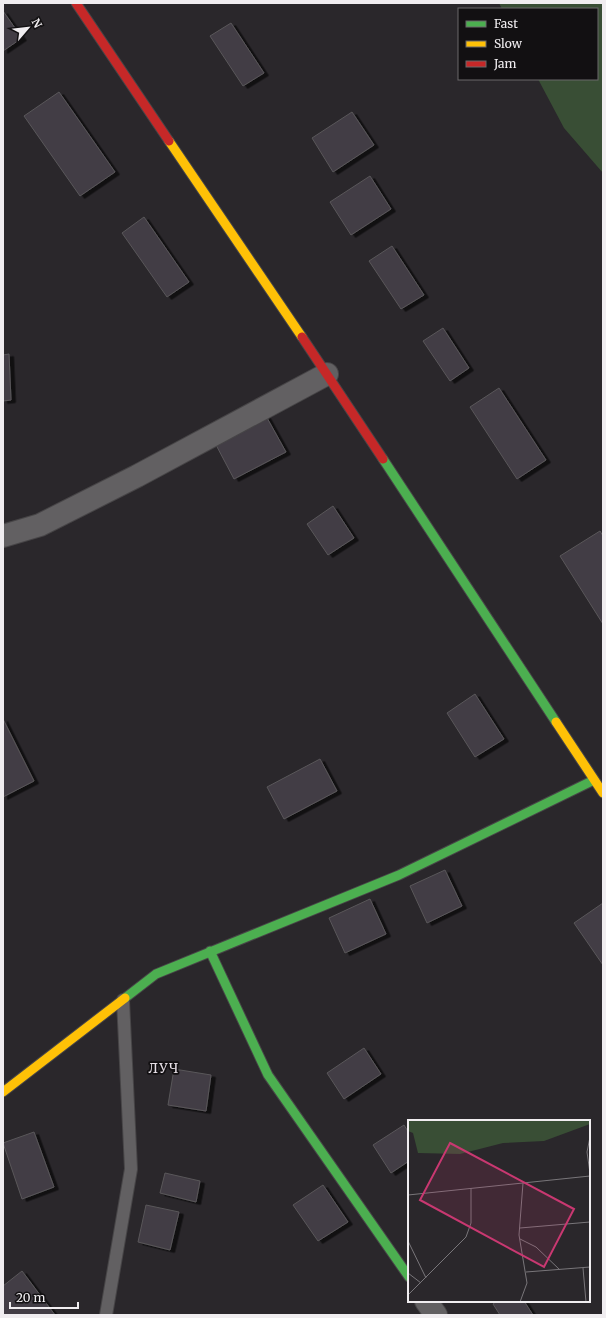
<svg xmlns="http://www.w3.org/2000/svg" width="606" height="1318" font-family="Merriweather,serif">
	<defs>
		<filter id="shadow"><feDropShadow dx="4.5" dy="2.5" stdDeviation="0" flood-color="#0009"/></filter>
	</defs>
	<rect width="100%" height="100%" fill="#2a272b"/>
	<path fill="#394e35" d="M499,3h104v170l-39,-45 -26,-49h59v-70h-95z"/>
	<path fill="#433c44" stroke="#59575a" filter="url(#shadow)" d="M3,11l19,27 -19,13z
		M231,23l33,50 -21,13 -33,-50z
		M59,92l56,80 -35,24 -56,-80z
		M352,112l22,33 -41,27 -21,-34z
		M370,176l21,33 -40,26 -21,-33z
		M144,217l45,65 -22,15 -45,-64z
		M392,246l32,49 -23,14 -32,-48z
		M443,328l26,40 -19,13 -27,-40z
		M9,354l2,46 -8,1v-46z
		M499,388l47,72 -29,19 -47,-72z
		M266,416l20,36 -52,27 -19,-36z
		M333,506l21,32 -26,17 -21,-31z
		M600,531l3,5v88l-43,-68z
		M475,694l29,45 -29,18 -28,-44z
		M3,719l31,62 -31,16z
		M320,759l17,32 -53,28 -17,-32z
		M445,870l17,36 -35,17 -17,-37z
		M370,899l16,35 -41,19 -16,-35z
		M603,903v62l-29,-42z
		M364,1048l17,26 -37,25 -17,-26z
		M174,1069l37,6 -5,36 -38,-6z
		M404,1125l5,8v28l-18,12 -18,-28z
		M34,1132l20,55 -32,12 -19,-56z
		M165,1173l35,8 -4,21 -36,-9z
		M323,1185l25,37 -30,19 -25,-36z
		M146,1205l33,7 -9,38 -32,-8z
		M22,1271l33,44h-52v-29z
		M497,1301h27l9,14h-33l-7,-11z"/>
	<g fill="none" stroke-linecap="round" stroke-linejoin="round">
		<defs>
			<path id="lane" d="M106,1315l25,-146 -8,-169"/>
			<path id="street" d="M3,536l37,-11 97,-49 190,-102
				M426,1301l10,14"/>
			<path id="fast" d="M383,459l173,263
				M210,951l58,124 141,202
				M125,998l31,-24 243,-99 195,-95"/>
			<path id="slow" d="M169,141l133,196
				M556,722l47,71
				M3,1092l122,-94"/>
			<path id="jam" d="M76,3l93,138
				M302,337l81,122"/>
		</defs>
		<use href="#lane" stroke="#474547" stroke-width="14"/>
		<use href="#street" stroke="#474547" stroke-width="24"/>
		<use href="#fast" stroke="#474547" stroke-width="11"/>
		<use href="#slow" stroke="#474547" stroke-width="11"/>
		<use href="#jam" stroke="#474547" stroke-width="11"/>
		<use href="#lane" stroke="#626062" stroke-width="12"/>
		<use href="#street" stroke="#626062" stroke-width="22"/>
		<use href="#fast" stroke="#4caf50" stroke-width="9"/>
		<use href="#slow" stroke="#ffc107" stroke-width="9"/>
		<use href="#jam" stroke="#c62828" stroke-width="9"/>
	</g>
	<g text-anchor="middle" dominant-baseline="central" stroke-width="3.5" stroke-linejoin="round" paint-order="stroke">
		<g font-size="13" letter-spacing="1" fill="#e7e0e7" stroke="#121012">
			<text x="164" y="1068">ЛУЧ</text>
		</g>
	</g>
	<g transform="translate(408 1120)">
		<rect width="182" height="182" fill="#2a272b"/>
		<path d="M0,0h182v4l-46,17 -41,2 -43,11 -42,-1 -5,-20 -5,-2z" fill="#394e35"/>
		<path fill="none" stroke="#79767a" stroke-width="1" d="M182,17l-3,15 3,21M0,75l182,-19M112,108l70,-6M112,119l16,8 24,23M0,121l18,37M175,148l3,34M118,152l64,-5M0,153l13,10M0,175l58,-58 5,-14v-35M112,182l7,-19 -8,-48 4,-52"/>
		<path fill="#c93871" fill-opacity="0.15" stroke="#c93871" stroke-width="2" d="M42,23l124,66 -30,58 -124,-67z"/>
		<rect width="182" height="182" fill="none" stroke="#f0edf0" stroke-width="2"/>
	</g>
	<rect width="606" height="1318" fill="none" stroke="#f0edf0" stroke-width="8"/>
	<rect x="458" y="8" width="140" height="72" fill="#121012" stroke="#6b686b"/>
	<rect x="466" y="21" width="20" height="6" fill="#4caf50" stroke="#6b686b"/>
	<text x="494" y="28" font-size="12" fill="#f0edf0">Fast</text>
	<rect x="466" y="41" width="20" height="6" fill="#ffc107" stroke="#6b686b"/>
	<text x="494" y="48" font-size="12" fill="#f0edf0">Slow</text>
	<rect x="466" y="61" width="20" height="6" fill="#c62828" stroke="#6b686b"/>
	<text x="494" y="68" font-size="12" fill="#f0edf0">Jam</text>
	<g transform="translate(28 28) rotate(62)" stroke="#121012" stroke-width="3" paint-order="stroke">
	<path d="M0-3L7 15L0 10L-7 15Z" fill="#f0edf0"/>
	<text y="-6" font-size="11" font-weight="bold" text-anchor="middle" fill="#f0edf0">N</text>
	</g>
	<path d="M10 1302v6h68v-6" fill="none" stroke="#f0edf0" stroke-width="2"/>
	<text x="16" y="1302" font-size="12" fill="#f0edf0" stroke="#121012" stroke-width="3" paint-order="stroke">20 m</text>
</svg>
